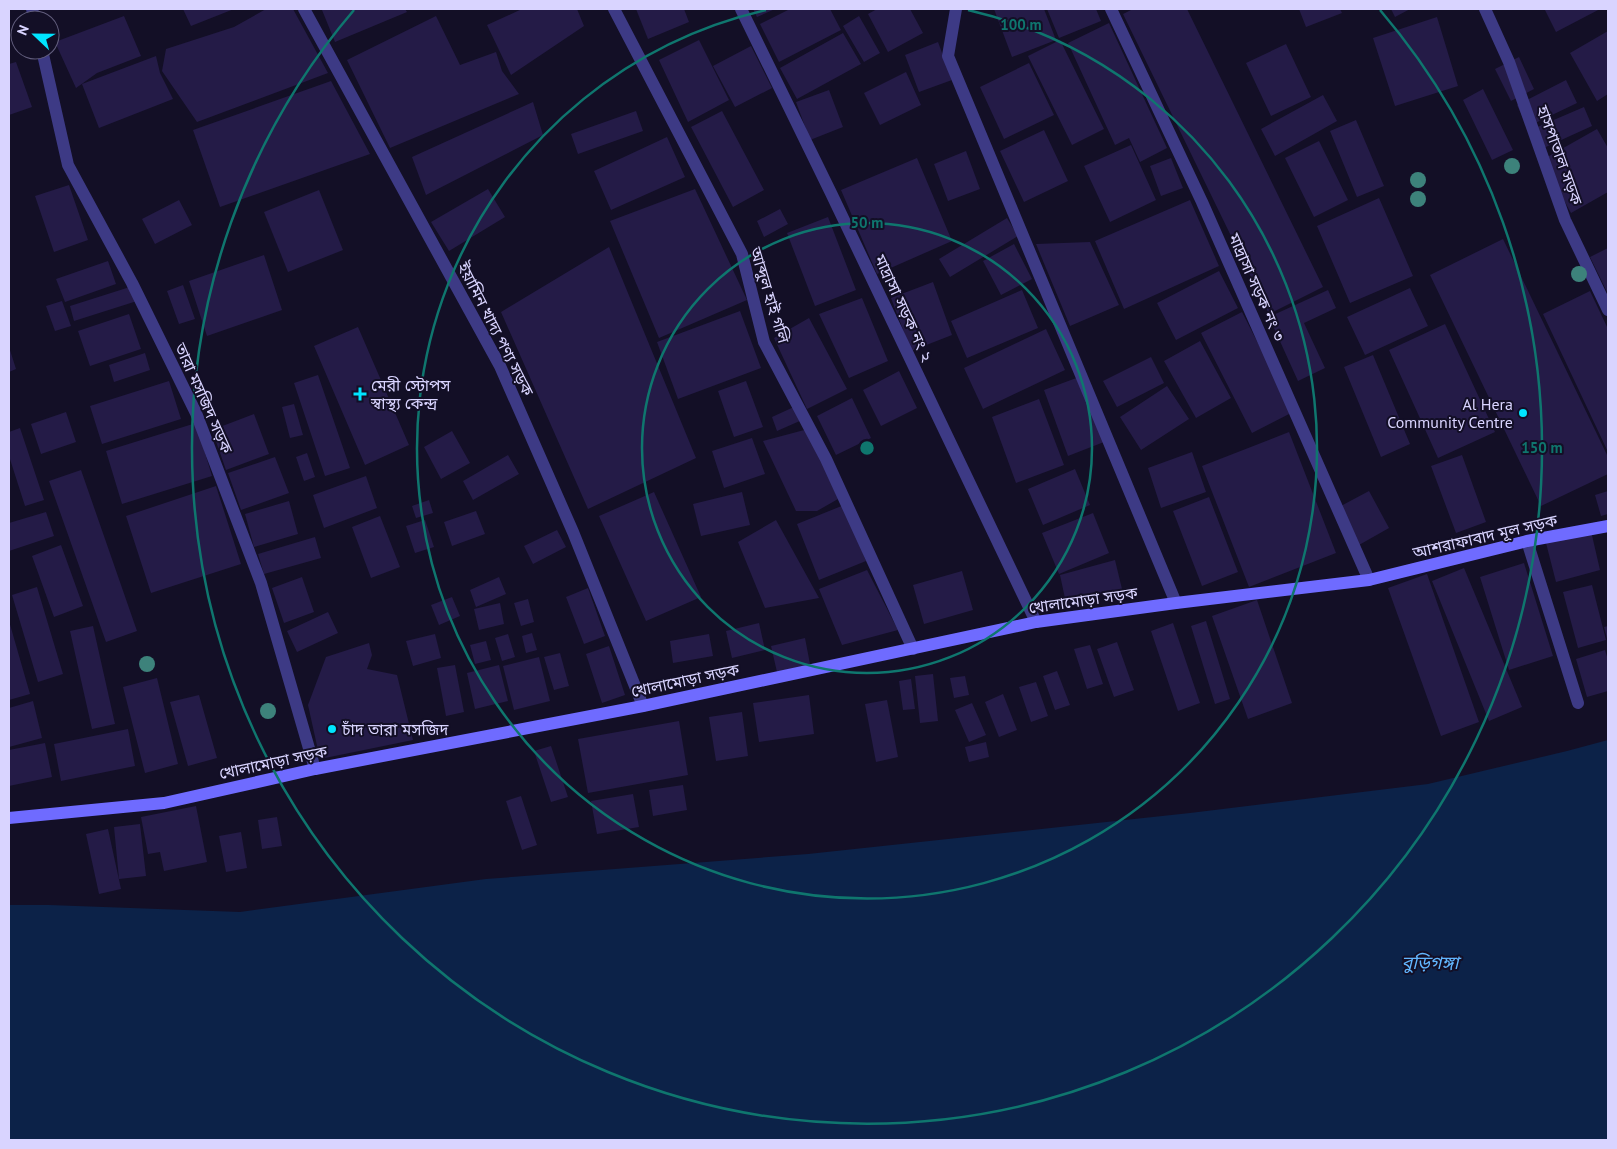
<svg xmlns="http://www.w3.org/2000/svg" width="1617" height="1149" font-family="'PT Sans','Noto Sans Bengali',sans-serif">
	<rect width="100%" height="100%" fill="#130f26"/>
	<path fill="#0c2248" d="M1608,740v400h-1599v-235h40l191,7 246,-33 322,-25 382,-41 238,-29 139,-33z"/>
	<path fill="#241b47" d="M183,9h51l-43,17z
		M266,9h27l35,64 -131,49 -35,-51 4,-22 68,-22z
		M327,9h78l2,3 -72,30 -13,-32z
		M522,9h55l7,17 -73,49 -24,-50z
		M636,9h48l5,13 -41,17z
		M753,9h22l-18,8z
		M790,9h40l11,21 -62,32 -19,-38z
		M877,9h33l13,24 -35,19 -20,-38z
		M994,9h50l12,31 -44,17z
		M1047,9h49l5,12 -42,17z
		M1133,9h54l136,278 -54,27 -146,-300z
		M1299,9h41l2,4 -36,14z
		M1391,9h19l-15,8z
		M1547,9h53l-44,23 -11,-22z
		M124,16l17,40 -44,17 -21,15 -21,-46z
		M436,16l24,49 36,-13 6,19 17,23 -129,54 -43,-88z
		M859,16l21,37 -16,9 -21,-36z
		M1437,17l21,69 -63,20 -22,-68z
		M1109,23l58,125 -27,14 -11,-24 -14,7 -47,-102z
		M1608,31v63l-11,7 -27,-48z
		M843,33l18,31 -64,35 -17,-31z
		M699,40l30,60 -41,22 -29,-62z
		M1060,40l44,89 -32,16 -44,-89z
		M938,42l14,38 -33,12 -14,-37z
		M1286,44l25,53 -40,19 -25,-53z
		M751,46l21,42 -37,19 -22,-41z
		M156,56l4,17 13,26 -74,29 -17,-44z
		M1519,57l15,32 -23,12 -16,-32z
		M16,62l16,45 -23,8v-51z
		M1029,63l25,52 -50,24 -24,-52z
		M906,72l15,33 -41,20 -16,-32z
		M1566,80l11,23 -50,24 -10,-22z
		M331,81l39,73 -150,53 -27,-77z
		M1483,89l30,61 -21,10 -29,-60z
		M829,90l14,37 -33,13 -14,-38z
		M1323,95l14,26 -62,35 -14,-27z
		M533,102l10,33 -117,60 -14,-38z
		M1584,107l8,19 -55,25 -9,-20z
		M636,111l7,20 -65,23 -7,-20z
		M722,111l42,79 -31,17 -42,-80z
		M1356,120l28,66 -27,11 -27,-66z
		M1597,129l11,19v44l-37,21 -29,-53z
		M1044,130l24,51 -44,21 -24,-51z
		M667,137l18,40 -74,33 -17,-39z
		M1319,141l29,59 -34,17 -29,-59z
		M1131,145l25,55 -46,22 -26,-56z
		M966,151l14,38 -32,12 -14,-37z
		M917,158l35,83 -75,33 -36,-84z
		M1171,158l12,30 -22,8 -11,-30z
		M69,185l19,55 -34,12 -19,-56z
		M488,189l17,28 -56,34 -18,-29z
		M695,189l52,111 -88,38 -49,-117z
		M319,190l24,60 -55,22 -24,-60z
		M1379,198l34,78 -63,27 -33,-77z
		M179,200l13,25 -37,19 -13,-25z
		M1190,200l29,66 -95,43 -29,-68z
		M780,209l8,15 -24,13 -7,-16z
		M828,217l28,73 -41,16 -28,-73z
		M1007,218l11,18 -68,41 -11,-18z
		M1503,239l105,218v17l-67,32 -111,-231z
		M1090,242l29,63 -49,21 -34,-82z
		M1014,244l18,35 -31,16 -18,-34z
		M609,247l87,211 -108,51 -87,-197z
		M1608,248v46l-18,-37z
		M264,255l18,55 -75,26 -18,-55z
		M108,261l8,23 -51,18 -9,-23z
		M1219,271l19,37 -62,32 -19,-37z
		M933,282l19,53 -41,16 -20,-53z
		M183,285l12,34 -16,5 -12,-33z
		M133,286l4,15 -63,20 -4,-15z
		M1410,288l18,38 -63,29 -18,-38z
		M1022,290l16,38 -71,30 -16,-37z
		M1328,290l8,18 -32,15 21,45 -27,13 -29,-64z
		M1590,291l18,38v123l-65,-138z
		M862,298l26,63 -39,17 -30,-64z
		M62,301l9,25 -16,5 -9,-25z
		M740,311l21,57 -83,31 -21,-57z
		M1242,312l51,100 -41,21 -51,-100z
		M129,314l12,35 -51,17 -12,-35z
		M809,318l38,71 -40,20 -33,-71z
		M1445,324l50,108 -57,26 -49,-108z
		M358,327l51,118 -44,20 -51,-119z
		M1046,329l19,41 -82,39 -19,-41z
		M1200,341l31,57 -35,20 -32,-57z
		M9,347l7,22 -7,3z
		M145,353l5,17 -36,12 -5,-17z
		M1373,355l37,89 -29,13 -37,-90z
		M1151,357l13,26 -47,24 -14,-26z
		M899,371l18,37 -36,18 -18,-36z
		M318,375l32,93 -25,8 -31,-93z
		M1079,377l25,65 -36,14 -24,-66z
		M169,381l12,38 -79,25 -12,-38z
		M746,381l17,46 -29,10 -16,-46z
		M1167,386l22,33 -48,31 -21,-33z
		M852,398l19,40 -35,17 -19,-39z
		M1039,399l25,66 -48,18 -24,-66z
		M294,404l9,31 -13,3 -8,-31z
		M796,406l6,14 -25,11 -5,-14z
		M66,412l10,30 -35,12 -10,-30z
		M254,414l15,40 -43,16 -14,-40z
		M196,423l16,53 -90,28 -16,-53z
		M20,428l24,72 -19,6 -16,-50v-24z
		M808,429l30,70 -21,12h-21l-33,-70z
		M452,431l18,32 -29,16 -17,-32z
		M1289,432l47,121 -87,34 -47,-121z
		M752,438l13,36 -41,14 -12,-37z
		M1192,452l14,40 -45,16 -13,-40z
		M307,453l8,24 -11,4 -8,-24z
		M508,455l11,19 -46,26 -10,-19z
		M1462,455l24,67 -30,11 -25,-67z
		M275,457l14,36 -48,17 -13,-37z
		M1075,469l15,36 -47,20 -15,-36z
		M81,470l56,161 -31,11 -57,-161z
		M366,476l11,32 -53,20 -11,-33z
		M216,486l25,78 -90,29 -25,-77z
		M1369,491l20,37 -30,17 -20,-38z
		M1608,491v23l-7,2 -6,-21z
		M654,492l47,105 -55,24 -47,-105z
		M742,492l8,33 -49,11 -8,-32z
		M1209,497l29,75 -36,14 -29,-75z
		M429,500l4,13 -17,5 -4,-12z
		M289,501l9,33 -44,13 -9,-33z
		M844,505l22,56 -47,19 -22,-56z
		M476,511l9,23 -33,12 -8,-24z
		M46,512l8,24 -45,15v-28z
		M1093,513l16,40 -50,21 -17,-41z
		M380,516l20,51 -29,11 -19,-51z
		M425,520l9,27 -19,6 -9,-27z
		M776,520l43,78 -54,10 -27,-66z
		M557,530l9,17 -33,17 -9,-18z
		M1591,531l9,39 -44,12 -10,-39z
		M315,537l6,21 -57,16 -6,-20z
		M61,545l22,61 -29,11 -22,-61z
		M1115,560l7,29 -56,14 -6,-28z
		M1524,563l29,93 -44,14 -29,-93z
		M1464,568l58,139 -33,14 -57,-140z
		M867,570l31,60 -56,15 -23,-56z
		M962,571l11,39 -49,14 -11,-39z
		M1427,574l52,148 -38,14 -53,-148z
		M302,577l12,35 -30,11 -12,-35z
		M499,577l7,17 -30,13 -6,-17z
		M1592,585l14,55 -28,8 -15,-56z
		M37,587l26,87 -25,8 -26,-87z
		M588,588l17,48 -21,8 -18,-47z
		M452,597l8,19 -21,9 -8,-20z
		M528,599l6,23 -13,4 -7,-23z
		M1257,600l35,103 -44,16 -36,-103z
		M500,603l4,21 -25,6 -5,-21z
		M328,612l10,21 -41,19 -10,-21z
		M9,621l21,73 -21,6z
		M1206,621l24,78 -15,5 -24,-78z
		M759,623l6,27 -33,8 -6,-27z
		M1173,623l27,80 -22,8 -27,-80z
		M93,626l22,98 -23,5 -22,-98z
		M1608,626v16l-4,-15z
		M532,633l5,17 -11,3 -4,-17z
		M435,634l6,24 -28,8 -7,-25z
		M508,634l7,23 -13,4 -7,-23z
		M709,634l4,22 -40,7 -3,-22z
		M805,638l5,26 -33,8 -6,-26z
		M486,641l5,19 -16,4 -5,-19z
		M1117,642l17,48 -20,7 -17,-48z
		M369,643l3,12 -5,14 30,6 16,65 -93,19 -12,-54 18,-48z
		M1090,645l13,39 -16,5 -13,-40z
		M609,646l16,49 -23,8 -16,-49z
		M1605,650l3,10v31l-21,6 -11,-38z
		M560,653l9,33 -15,4 -10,-33z
		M539,657l11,44 -36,9 -11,-44z
		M455,665l9,47 -18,4 -9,-48z
		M499,665l9,36 -33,8 -8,-36z
		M1057,671l13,34 -15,5 -12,-34z
		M933,674l5,47 -18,2 -5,-47z
		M965,676l4,19 -15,3 -4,-20z
		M157,678l21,86 -33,9 -22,-86z
		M911,679l4,30 -12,1 -4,-29z
		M1036,682l12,34 -17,6 -12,-35z
		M1003,694l14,36 -18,7 -14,-35z
		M199,695l18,63 -29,8 -18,-64z
		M809,695l5,39 -55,8 -6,-39z
		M887,700l11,57 -22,5 -11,-58z
		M33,701l9,37 -33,9v-39z
		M972,703l14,32 -17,7 -14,-32z
		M742,712l6,44 -32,5 -7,-44z
		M679,721l9,54 -100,18 -10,-54z
		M128,729l7,37 -74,15 -7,-37z
		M986,742l3,15 -20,5 -4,-15z
		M45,743l7,34 -43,9v-36z
		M551,746l17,51 -17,5 -17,-51z
		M683,785l4,25 -34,6 -4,-26z
		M633,794l6,33 -42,7 -6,-33z
		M521,796l16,49 -15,5 -16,-49z
		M196,806l11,56 -43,9 -4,-19 -12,2 -7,-37z
		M277,817l5,29 -20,3 -4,-29z
		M140,824l6,52 -27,3 -5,-52z
		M108,829l13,60 -22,5 -13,-60z
		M241,832l6,36 -21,4 -7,-36z"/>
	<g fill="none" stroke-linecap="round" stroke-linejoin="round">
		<path stroke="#3d3a85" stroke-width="12" d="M32,9l3,11
			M304,9l196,357 73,166 70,174
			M614,9l128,245 22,88 62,117 87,190
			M741,9l90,184 205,429
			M956,9l-8,47 228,547
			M1111,9l91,193 167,378
			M1485,9l24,53 56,158 43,90
			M42,50l26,115 64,118 64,130 65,170 54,186
			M1527,541l51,162"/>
		<path stroke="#6f6bff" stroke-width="12" d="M9,818l155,-15 151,-34 328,-63 393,-84 140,-19 193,-23 158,-39 81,-15"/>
	</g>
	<g fill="#3d827b">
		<circle cx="1512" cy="166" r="8"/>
		<circle cx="1418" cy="180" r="8"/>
		<circle cx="1418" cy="199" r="8"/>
		<circle cx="1579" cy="274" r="8"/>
		<circle cx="147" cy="664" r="8"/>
		<circle cx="268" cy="711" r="8"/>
	</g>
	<g fill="none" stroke="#0f766e" stroke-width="2.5">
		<circle cx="867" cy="448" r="225"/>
		<path d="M968 10A450 450 0 1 1 766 10"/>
		<path d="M1380 10A675 675 0 1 1 354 10"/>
	</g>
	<g fill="#00e5ff" stroke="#130f26" stroke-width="2">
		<path d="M357.5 386.5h5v5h5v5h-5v5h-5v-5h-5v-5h5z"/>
		<circle cx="1523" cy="413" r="5"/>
		<circle cx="332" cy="729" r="5"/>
	</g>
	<g text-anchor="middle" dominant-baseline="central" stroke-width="4" stroke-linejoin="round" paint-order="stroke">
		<g font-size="16" fill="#d9d4ff" stroke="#130f26">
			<text transform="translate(1560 155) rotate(70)">হাসপাতাল সড়ক</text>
			<text transform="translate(1257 287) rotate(66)">মাদ্রাসা সড়ক নং ৩</text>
			<text transform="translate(770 295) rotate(73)">আব্দুল হাই গলি</text>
			<text transform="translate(904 308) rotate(65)">মাদ্রাসা সড়ক নং ২</text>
			<text transform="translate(496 329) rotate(63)">ইয়ামিন খাদ্য পণ্য সড়ক</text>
			<text transform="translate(204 398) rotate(66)">তারা মসজিদ সড়ক</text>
			<text transform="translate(1485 536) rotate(-13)">আশরাফাবাদ মূল সড়ক</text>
			<text transform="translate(1083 600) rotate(-8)">খোলামোড়া সড়ক</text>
			<text transform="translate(685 680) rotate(-12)">খোলামোড়া সড়ক</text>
			<text transform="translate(273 762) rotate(-12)">খোলামোড়া সড়ক</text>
		</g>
		<g font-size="16" fill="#d9d4ff" stroke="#130f26" text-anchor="start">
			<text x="371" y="385">মেরী স্টোপস<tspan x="371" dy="18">স্বাস্থ্য কেন্দ্র</tspan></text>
			<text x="1513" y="404" text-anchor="end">Al Hera<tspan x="1513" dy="18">Community Centre</tspan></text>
			<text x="342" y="729">চাঁদ তারা মসজিদ</text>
		</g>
		<g font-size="18" font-style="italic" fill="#62b6ff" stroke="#130f26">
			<text x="1430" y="962">বুড়িগঙ্গা</text>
		</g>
	</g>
	<circle cx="867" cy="448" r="8" fill="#0f766e" stroke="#130f26" stroke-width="2.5"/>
	<g font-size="15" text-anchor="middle" font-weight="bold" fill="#0f766e" stroke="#130f26" stroke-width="4" stroke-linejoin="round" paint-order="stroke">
		<text x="1021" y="30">100 m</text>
		<text x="867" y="228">50 m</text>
		<text x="1542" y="453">150 m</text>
	</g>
	<rect width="1617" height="1149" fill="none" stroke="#d9d4ff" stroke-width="20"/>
	<g transform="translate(35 35) rotate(292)"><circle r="24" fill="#130f26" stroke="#625e7d"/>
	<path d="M0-4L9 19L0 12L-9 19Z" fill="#00e5ff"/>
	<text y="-8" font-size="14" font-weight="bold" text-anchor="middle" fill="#d9d4ff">N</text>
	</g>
</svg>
